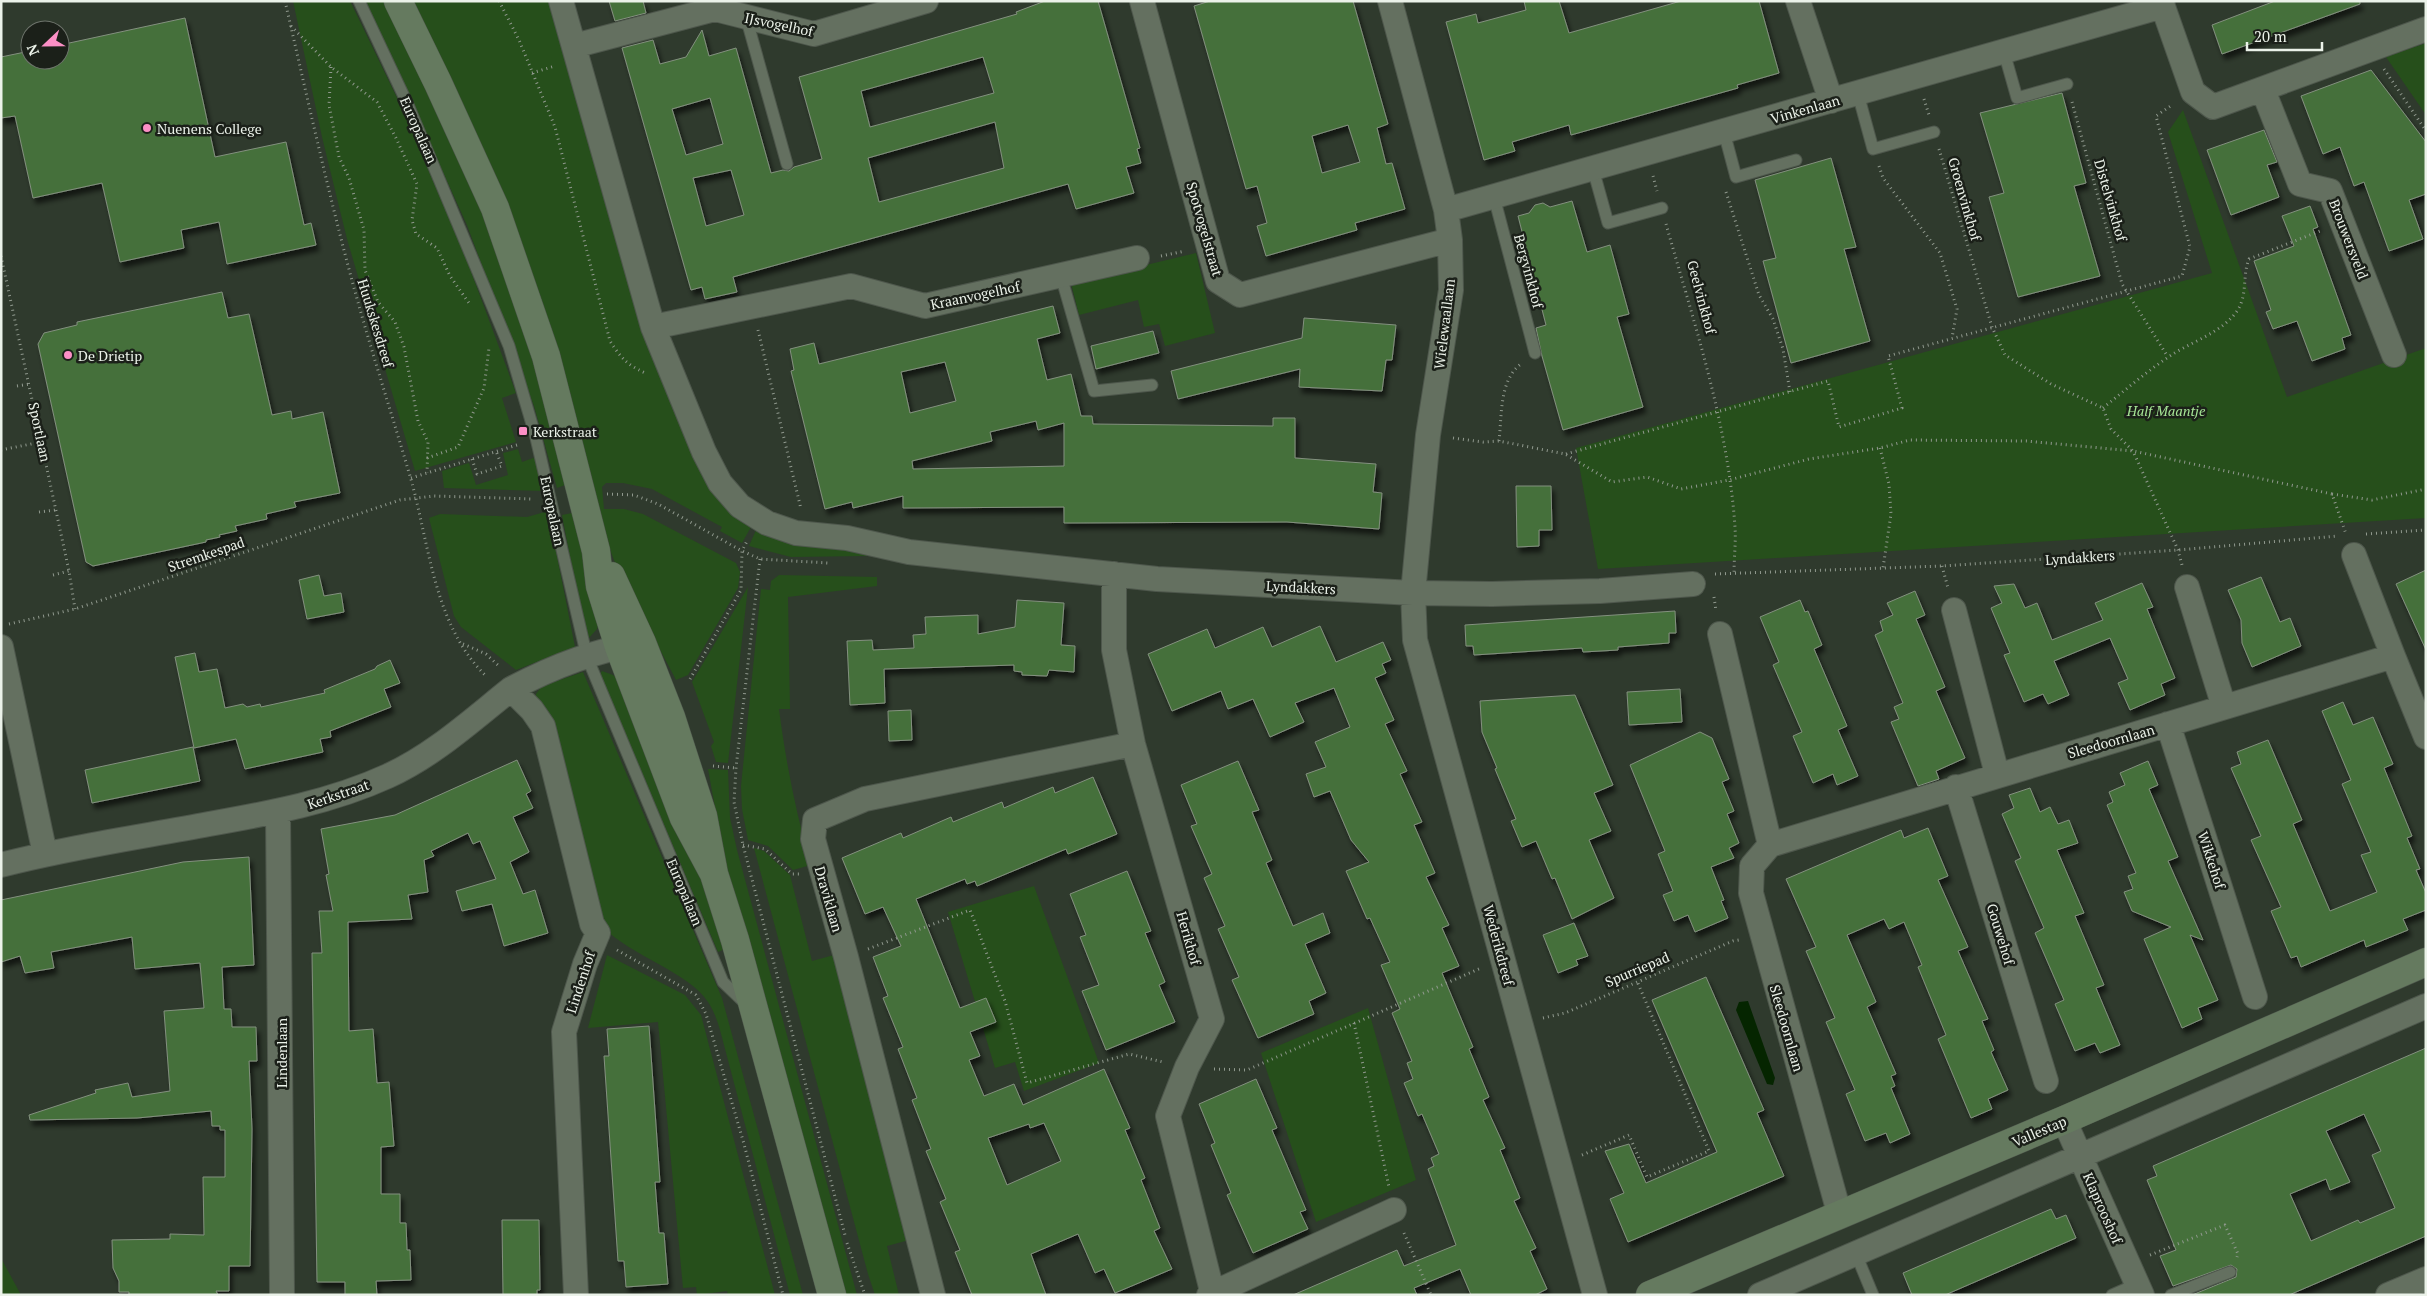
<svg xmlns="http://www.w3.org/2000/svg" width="2427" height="1296" font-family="'PT Serif',serif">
	<defs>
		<filter id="shadow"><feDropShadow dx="3" dy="5.5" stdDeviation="2.5" flood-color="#0009"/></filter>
	</defs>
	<rect width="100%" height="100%" fill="#2f3a2d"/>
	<path fill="#264f1b" d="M293,1h57l51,105 65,152 50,135 -14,5 14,44 -101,29 -68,-232 -25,-102z
		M365,1h18l74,153 43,100 37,116 28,115 -8,3 -23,-82 -67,-181z
		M411,1h140l81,287 106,230 13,9 -9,16 -22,-12 2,-4 -70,-38 -29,-6h-17l-4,4 2,22h20l19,5 93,49 4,9 -2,16 -50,87 -12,5c-21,-42 -48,-82 -64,-125 -32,-88 -46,-181 -76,-270 -32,-98 -82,-190 -125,-284z
		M2426,43v72l-40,-58z
		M2183,110l104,287 139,-49v170l-828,51 -22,-121 636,-175 -44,-141z
		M1196,253l19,80 -50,13 -6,-22 -15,3 -6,-27 -59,15 -8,-32z
		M518,449l4,13 14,-5 8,34 -100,-3 -2,-17 27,-8 7,22 32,-10 -5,-22z
		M548,511l27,136 -59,23 -55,-43 -7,-11 -25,-98 11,-4 87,3z
		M572,513l28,105 -3,11 -8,9 -9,-29 -18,-94z
		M756,530c35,18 74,16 111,24v2l-76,1 -42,-11z
		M779,575l98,2v9l-89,11 2,112h-11c7,54 17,105 32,156l-18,5 -25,-24 -20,-6 -6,-31 -1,-23 20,-197 9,1 1,-9z
		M748,587l-20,176 -12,-1 -5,-16 3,-4 -22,-60z
		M602,671l11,4 7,6 78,188 27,80 -7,3 -118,-278z
		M583,672l139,326 81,297h-13l-70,-265c-3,-10 -6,-19 -12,-28 -18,-29 -78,-47 -104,-74l-68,-231v-3l6,-8z
		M708,769l20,1 2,48 7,32 120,445h-13l-118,-428z
		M754,848l10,3 26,24 22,86 22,-6 75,285 -22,6 12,49h-24l-7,-21z
		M1034,886l65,177 -75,28 -9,-29 -20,6 -47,-156z
		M607,955l78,40 16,20 74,280h-47l-1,-4 -30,4 -1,-8 -13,1 -25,-266 -70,6z
		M1368,1008l48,172 -100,42 -55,-169z
		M1,1258l20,37h-20z"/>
	<path fill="#052500" d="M1748,1001l27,77 -2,7 -6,-1 -31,-74 3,-8z"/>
	<path fill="#45703a" stroke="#83907f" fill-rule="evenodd" filter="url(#shadow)" d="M609,1h34l3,12 -31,8z
		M1045,1h53l42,147 -3,1 4,14 -15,4 8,26 -58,16 -8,-25 -335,93 4,15 -32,7 -3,-12 -11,3 -69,-242 31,-8 7,24 26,-7 16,-27 7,26 27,-8 35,125 12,-3 6,1 5,-4 28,-8 -23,-82 218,-63 -1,-2zM983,57l11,36 -124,34 -9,-36zM710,98l13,46 -37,11 -14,-46zM995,122l9,46 -125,34 -11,-44zM731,170l13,45 -38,11 -13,-48z
		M1210,1h143l35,123 -11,4 9,36 6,-1 13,46 -50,14 2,7 -91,26 -9,-30 10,-3 -10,-37 -11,3 -52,-183zM1348,125l12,37 -38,11 -10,-37z
		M1524,1h35l10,32 112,-32h78l20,72 -42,12 1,3 -167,47 -2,-10 -57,17 3,9 -31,9 -38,-138 30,-8 2,9 48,-13z
		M2275,1h85v3l-138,50 -10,-29z
		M185,18l30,139 71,-15 18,83 7,-2 5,22 -89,19 -8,-42 -38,8 3,18 -64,14 -18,-79 -69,15 -18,-82 -14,2v-61l29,-6v9h30v-15z
		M2371,70l55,72v52l-17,6 14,39 -34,12 -25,-69 -10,4 -14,-39 -17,7 -22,-58z
		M2062,93l24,90 -12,3 26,90 -82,21 -29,-100 15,-4 -24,-80z
		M2264,130l13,32 -10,3 12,32 -48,18 -24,-65z
		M1831,158l25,89 -12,2 26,92 -79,22 -28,-102 13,-3 -21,-78z
		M1572,201l15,51 23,-7 19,69 -12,3 26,90 -80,23 -21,-74 -6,-28 10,-3 -28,-109 11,-3 6,-8 8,-2 7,4z
		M2310,206l8,21 -5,2 38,106 -9,3 3,11 -33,12 -15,-40 -24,8 -7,-17 5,-2 -17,-49 40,-15 -12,-30z
		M222,292l6,26 21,-4 23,101 19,-4 1,8 31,-7 17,81 -46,9 2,5 -30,7 1,5 -32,7 2,5 -18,4 1,2 -14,3v2l-113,24 -7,-4 -48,-218 6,-11 33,-8v-3z
		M1053,306l7,27 -23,6 10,41 24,-6 10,42h11l1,8 180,2v-8h22v40l81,6 -3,28 9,1 -3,36 -92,-7 -223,1v-16l-161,1v-12l-50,12 -1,-6 -27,7 -34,-138 3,-1 -4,-21 24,-6 5,21zM945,362l11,39 -46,12 -9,-41zM1036,421l2,9 26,-7v43l-151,3 -1,-8 80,-20 -2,-9z
		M1304,318l92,7 -4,35h-6l-4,31 -83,-4 1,-18 -122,30 -7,-28 131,-33z
		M1153,331l6,22 -63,16 -5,-23z
		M1516,486h35l1,44h-13v16l-22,1z
		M2426,570v80l-30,-66z
		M319,575l5,21 17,-3 3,19 -37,7 -8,-39z
		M2261,577l19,45 10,-4 11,28 -49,21 -10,-24 -1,-23 -13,-30z
		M2142,583l11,24 -6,2 28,69 -14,6 4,11 -35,15 -12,-27 10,-4 -18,-41 -56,23 15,34 -21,9 -5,-10 -19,8 -20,-47 6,-2 -19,-45 11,-5 -8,-17 20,-2 11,24 12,-5 15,37 51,-20 -8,-17z
		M1915,591l10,24 -9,4 29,68 -9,4 29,67 -29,13 3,8 -21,7 -27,-64 8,-3 -5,-12 9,-4 -28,-68 8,-4 -3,-10 13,-6 -6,-12z
		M1017,600l47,3 -3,42 14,1 -1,26 -25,-2 -2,6 -25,-1v-3l-8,-1v-6l-130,4 1,34 -35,2 -3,-64 25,-1 1,10 41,-2 -1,-13 13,-1 -1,-17 53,-2v19l37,-7z
		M1800,600l5,12 3,-1 14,34 -8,4 33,77 -9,4 20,46 -21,9 -4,-11 -20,9 -20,-47 9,-4 -29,-67 6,-3 -19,-45z
		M1675,611l1,22h-7v10l-51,4v3l-35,2 -1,-4 -108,7 -1,-9h-7l-1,-21z
		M1320,626l16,36 47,-20 8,18 -9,4 4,9 -11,5 19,42 -9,4 22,47 -7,3 22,48 -8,3 21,48 -9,4 23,48 -7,3 17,38 -17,7 31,74 -4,2 20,48 -6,3 22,48 -5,2 20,48 -6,3 22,47 -6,3 17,38 -12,6h-64l-11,-26 -46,19 3,7h-124l104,-45 7,16 52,-21 -28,-76 6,-3 -3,-8 8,-4 -17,-40 -4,2 -14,-33 9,-4 -6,-16 5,-2 -20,-48 8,-4 -19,-44 9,-3 -20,-44 -3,1 -21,-48 23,-9 -18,-22 -21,-49 -16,6 -8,-23 20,-7 -11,-25 35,-15 -16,-39 -39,15 9,19 -34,15 -17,-38 -25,10 -7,-18 -49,20 -24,-57 59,-25 8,19 48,-21 9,20z
		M195,653l4,19 18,-3 8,39 18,-4 4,3 13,-3 1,3 64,-14 -1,-3 51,-21 2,-3 13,-6 10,23 -16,6 7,18 -61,24 1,6 -11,2 3,13 -78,17 -9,-30 -42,9 -19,-91z
		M1680,689l2,33 -53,3 -2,-33z
		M1575,695l38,90 -19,8 17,38 -22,9 25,58 -42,21 -17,-41 -3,1 -16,-38 -14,6 -11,-26 5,-2 -21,-50 2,-1 -15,-36 -2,-31z
		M2343,702l10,23 20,-8 20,47 -9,4 28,68 -5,2 13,31 -4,1 10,23v17l-23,9 5,11 -42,17 -2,-7 -63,27 -4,-11 -6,2 -20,-47 10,-4 -30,-67 10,-4 -30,-68 10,-4 -4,-12 31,-12 34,80 -9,4 37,87 47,-19 -16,-37 10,-3 -29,-68 9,-4 -29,-69z
		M911,710l1,30 -23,1 -1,-30z
		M1700,732l12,6 17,41 -7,3 12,29 -7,3 12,29 -10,5 5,10 -23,9 13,33 -3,1 7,17 -33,14 -7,-17 -14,6 -11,-26 10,-4 -15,-37 7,-3 -35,-86z
		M193,747l7,34 -108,22 -7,-33z
		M517,760l14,31 -5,3 7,14 -20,9 16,35 -19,10 13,32 12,-4 13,43 -44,13 -12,-42 -30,7 -6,-20 40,-12 -16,-38 -7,3 -5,-11 -37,18 3,5 -10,4 4,32 -20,3 4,24 -64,3 1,109 24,-2 4,54 12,-1 5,64 -13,1v47h19v29h6l1,27h3l1,30 -35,1 1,14h-32v-13h-28l-5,-329h10l-3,-42h14l-7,-36 3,-1 -8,-45 74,-14z
		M1238,761l21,49 -7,2 20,48 -6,3 27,63 30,-13 7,20 -25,11 21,49 -17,8 5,13 -56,24 -26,-58 7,-3 -21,-48 7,-3 -21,-48 8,-4 -21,-48 6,-2 -16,-39z
		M2148,761l10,24 -9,4 29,68 -10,4 35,79 -13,-5 28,65 -20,8 4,11 -20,9 -38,-89 27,-12 -39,-16 -8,-19 9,-3 -5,-13 8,-3 -29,-68 6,-3 -4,-10 16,-7 -5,-12z
		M1093,777l24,57 -49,20 -2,-5 -89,37 -2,-5 -8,3 -2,-5 -49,20 44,109 26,-10 10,24 -26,10 10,24 -11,4 15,36 30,-12 9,21 81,-36 26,59 -5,2 20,48 -4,2 19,48 -6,3 18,38 -57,24 -11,-24 -9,4 -17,-39 -47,20 15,41h-74l-17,-43 5,-2 -20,-48 6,-3 -20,-48 5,-2 -19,-49 5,-2 -19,-49 5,-2 -20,-49 5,-2 -15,-39 28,-11 -18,-39 -18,7 -23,-56 59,-25 2,5 48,-21 2,5 49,-20 2,6 49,-21 2,6zM1044,1123l17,38 -54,24 -19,-47 41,-14 1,4z
		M2030,788l10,24 10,-5 8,17 11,-4 9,23 -21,7 27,63 -9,3 29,69 -8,3 24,57 -20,8 -5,-10 -20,8 -20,-47 9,-4 -29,-67 9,-5 -29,-67 6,-3 -19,-44 12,-6 -5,-13z
		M1928,828l20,48 -10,4 30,67 -10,4 30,68 -6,2 12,29 -3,2 17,38 -20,9 4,10 -21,9 -33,-79 8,-4 -28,-68 4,-2 -18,-43 -15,7 -5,-10 -37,16 29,67 -9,5 29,67 -5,2 4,10 -4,2 19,46 -20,9 -4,-10 -21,8 -19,-47 9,-4 -29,-68 9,-4 -29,-67 10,-4 -30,-68 115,-49 3,8z
		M249,857l5,108 -32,2 2,42h7l1,18h24l1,34h-8l3,68 -2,137h-21v25h-13l2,4h-89v-3h-10v-11l-6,-13 -1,-28 58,-1v-5l34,1 -1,-58h22v-47h-5v-4h-8l-1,-15 -74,7 -107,2 -1,-5 67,-22 -1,-3 33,-7 4,14 38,-6 -6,-80 40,-3 -4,-45 -65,6 -3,-32 -81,15 3,16 -29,5 -5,-17 -19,6v-62l182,-38z
		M1127,871l24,60 -6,2 20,49 -6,3 16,37 -69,28 -24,-59 17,-6 -19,-48 6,-2 -16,-41z
		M1574,923l14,33 -12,4 2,5 -20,8 -15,-38z
		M1706,977l58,133 -7,3 27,63 -156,66 -18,-43 14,-6 -19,-42 24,-7 17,39 71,-31 -65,-152z
		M649,1026l11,156h-5l2,26 2,25h5l4,51 -42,3 -2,-26h-6l-14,-205h5l-2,-27z
		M2426,1048v188l-137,59h-97l44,-18 1,-8 -6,-4 -58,21 -13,-30 16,-6 -29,-70 10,-4 -4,-10zM2364,1114l17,37 -9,4 23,53 -35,15 -2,-3 -47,21 -21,-47 36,-15 4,11 20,-8 -24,-51z
		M1256,1079l21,49 -5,2 34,80 -6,2 8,17 -55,24 -26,-58 4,-2 -20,-48 4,-2 -16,-39z
		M2051,1209l5,10 10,-4 10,23 -131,57h-33l-9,-22z
		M502,1220h37l1,70h-3v5h-34z"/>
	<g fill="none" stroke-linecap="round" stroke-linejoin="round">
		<defs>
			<path id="lane" d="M359,1l49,104 101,241 27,92 51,219 136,325 23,22
				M746,17l41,147
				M2004,52l13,46 50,-14
				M1858,94l15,55 61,-17
				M1724,132l12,45 60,-17
				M1593,169l15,54 54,-15
				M1494,197l41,156
				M1061,276l33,115 58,-6
				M1856,1254l17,41
				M2112,1295l25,-11
				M2171,1295l59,-23"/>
			<path id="street" d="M561,1l92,326 51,125 16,31 20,23 27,17 29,10 51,5 62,14 248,27 256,14 79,1 108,-3 93,-7
				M1142,1l76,280 22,14 210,-55
				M1390,1l56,209 4,30 1,50 -23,145 -15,158 2,47 180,655
				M1798,1l33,100
				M2161,1l32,91 20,15 213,-78
				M574,46l141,-37 99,25 112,-33
				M2263,90l37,94 30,7 64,164
				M1446,210l717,-204
				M653,327l198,-41 74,20 212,-48
				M2354,555l39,101
				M1114,574v76l19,94 79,275 -25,48 -19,49 45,179
				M2187,587l37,120
				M1954,610l43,164
				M1720,634l50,211 -18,21 -1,27 89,323
				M1,647l44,207
				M511,689l21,21 11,16 49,198 6,9 -13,31 -21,68 12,263
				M2168,724l87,273
				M1956,787l90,294
				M278,812l4,483
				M1770,845l623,-189 33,81
				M1,865c69,-18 139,-28 208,-41 62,-11 122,-22 179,-48 46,-21 84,-56 123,-87 39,-21 82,-38 126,-45
				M2064,1120l78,175
				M933,1295l-87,-338 -33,-118 2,-19 50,-21 268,-55
				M1209,1295l185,-85
				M1760,1295l666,-289
				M2388,1295l38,-16"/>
			<path id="secondary" d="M398,1l40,82 57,125 51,148 50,195 4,35 19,61 65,171 30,56
				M611,576l31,67 29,74 32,99 11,58 21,66 97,355
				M1650,1295l414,-175 362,-158"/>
		</defs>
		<use href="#lane" stroke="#4e574c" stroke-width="13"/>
		<use href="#street" stroke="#4e574c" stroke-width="26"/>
		<use href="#secondary" stroke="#4e574c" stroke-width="29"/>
		<path stroke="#90998e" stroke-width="3" stroke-dasharray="1 4" stroke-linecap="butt" d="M285,1c21,91 41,182 65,272 18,68 40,135 60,203 20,69 23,149 77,201
			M499,1l20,39 36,87 55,214c11,17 16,23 35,32
			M291,26l40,41 46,35 19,36 21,46 -5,36 4,14 21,14 13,28 21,30
			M331,67l-2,38 10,52 10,21 15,52 1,40 13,32 17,20 9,25 14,74 10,21 -1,31
			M2384,69l42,62
			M532,73l23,-7
			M1924,99l5,16
			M2072,102l50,182 46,73
			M1939,149l53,178 13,28 46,29 52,24 8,21 22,22 45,99 4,15
			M1879,166l4,12 57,75 17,56 -5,29
			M1653,176l4,15
			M1726,192l33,103 14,24 10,30 7,43
			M1666,224c28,99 62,200 69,303 1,15 -1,31 -1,46
			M1,256l68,315 6,38
			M1161,256l24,-5
			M758,330l43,179
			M17,386l13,-2
			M2103,408c21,-17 42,-35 64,-50 22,-16 54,-24 70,-47 11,-16 5,-35 12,-52l71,-28
			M1453,438l30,4 16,-1 66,13 47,28 35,-5 34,12 48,-9 80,-21 71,-11 30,-8 116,1 107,10 199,43 14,40
			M1499,441c3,-25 0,-61 22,-77
			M1880,448l9,36 2,30 -8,54
			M1,450l40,-8
			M1566,454l262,-73 11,46 63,-19 -14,-52 294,-80 8,-29 -34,-131 16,-11
			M427,458l31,-11 26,-59 5,-40
			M472,459l5,15 25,-8 -6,-15
			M411,478l106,-33
			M607,494l27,1 24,9 84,47 18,8 68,4
			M2332,494l40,6 54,-11
			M39,512l17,-2
			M2366,534l60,-4
			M760,559l-24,209 -2,34 9,43 102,390
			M1942,566l6,22
			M1715,574l227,-8 236,-16 160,-14
			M53,575l16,-4
			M1714,597l2,14
			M9,624l66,-15 325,-109 34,-4 99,3
			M463,644l23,10 14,13
			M690,679l51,-89 1,-39 6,-12
			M713,766l23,2
			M743,845l22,4 27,25h7
			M868,949l102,-39 35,91 22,82 102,-29 34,8
			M617,950l79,45 10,19 38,130 39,151
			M1543,1018l22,-5 168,-72 6,-1
			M1354,1023l35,164
			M1214,1069l33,1 234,-102
			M1582,1155l47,-20 18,42 62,-26 -72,-170
			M1404,1233l27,62
			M847,1243l18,52
			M2150,1255l75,-30 13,29 -1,3"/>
		<use href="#lane" stroke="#647060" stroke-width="11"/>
		<use href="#street" stroke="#647060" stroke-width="24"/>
		<use href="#secondary" stroke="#657a5f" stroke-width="28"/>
	</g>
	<g fill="#fb8fc5" stroke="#1b2019" stroke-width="2">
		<circle cx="147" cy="128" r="5"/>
		<circle cx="68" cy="355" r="5"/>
		<rect x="518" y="426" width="10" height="10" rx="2.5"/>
	</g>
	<g text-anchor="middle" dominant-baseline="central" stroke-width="5" stroke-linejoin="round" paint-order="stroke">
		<g font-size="14" fill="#ebf2e9" stroke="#1b2019">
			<text transform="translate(779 24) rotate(12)">IJsvogelhof</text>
			<text transform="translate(1805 109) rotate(-16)">Vinkenlaan</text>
			<text transform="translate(419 130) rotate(66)">Europalaan</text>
			<text transform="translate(1965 199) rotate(74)">Groenvinkhof</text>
			<text transform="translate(2111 200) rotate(74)">Distelvinkhof</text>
			<text transform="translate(1205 229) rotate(74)">Spotvogelstraat</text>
			<text transform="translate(2349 239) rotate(69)">Brouwersveld</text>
			<text transform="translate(1529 271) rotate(75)">Bergvinkhof</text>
			<text transform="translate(975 295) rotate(-12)">Kraanvogelhof</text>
			<text transform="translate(1702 297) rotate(75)">Geelvinkhof</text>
			<text transform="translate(376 323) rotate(73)">Huukskesdreef</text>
			<text transform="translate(1444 324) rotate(-83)">Wielewaallaan</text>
			<text transform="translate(40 432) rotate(78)">Sportlaan</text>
			<text transform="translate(553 511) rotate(78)">Europalaan</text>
			<text transform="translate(206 554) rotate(-19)">Stremkespad</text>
			<text transform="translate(2080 557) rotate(-4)">Lyndakkers</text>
			<text transform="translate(1301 587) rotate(3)">Lyndakkers</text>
			<text transform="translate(2111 741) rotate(-16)">Sleedoornlaan</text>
			<text transform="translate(338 794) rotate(-19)">Kerkstraat</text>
			<text transform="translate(2212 860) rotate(72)">Wikkehof</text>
			<text transform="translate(685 892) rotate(67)">Europalaan</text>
			<text transform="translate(829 899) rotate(74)">Draviklaan</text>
			<text transform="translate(2001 934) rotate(73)">Gouwehof</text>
			<text transform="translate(1189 938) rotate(74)">Herikhof</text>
			<text transform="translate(1499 945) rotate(75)">Wederikdreef</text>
			<text transform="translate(1637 969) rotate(-23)">Spurriepad</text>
			<text transform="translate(580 982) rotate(-72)">Lindenhof</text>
			<text transform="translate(1787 1028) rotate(74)">Sleedoornlaan</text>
			<text transform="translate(281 1053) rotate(-90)">Lindenlaan</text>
			<text transform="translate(2039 1131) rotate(-23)">Vallestap</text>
			<text transform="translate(2103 1208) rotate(66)">Klaprooshof</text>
		</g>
		<g font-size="14" fill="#ebf2e9" stroke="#1b2019" text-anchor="start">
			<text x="157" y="128">Nuenens College</text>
			<text x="78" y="355">De Drietip</text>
			<text x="533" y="431">Kerkstraat</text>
		</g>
		<g font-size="14" font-style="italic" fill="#a6e596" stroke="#1b2019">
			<text x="2166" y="410">Half Maantje</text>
		</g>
	</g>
	<rect width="2427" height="1296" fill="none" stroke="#ebf2e9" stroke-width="5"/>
	<g transform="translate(45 45) rotate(248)"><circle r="24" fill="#1b2019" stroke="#6e746c"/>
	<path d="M0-4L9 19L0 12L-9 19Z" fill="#fb8fc5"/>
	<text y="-8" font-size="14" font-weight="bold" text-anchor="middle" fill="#ebf2e9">N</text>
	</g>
	<path d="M2247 42v8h75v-8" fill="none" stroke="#ebf2e9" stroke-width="2.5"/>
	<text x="2254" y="42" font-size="15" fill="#ebf2e9" stroke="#1b2019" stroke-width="4" paint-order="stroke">20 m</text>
</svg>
